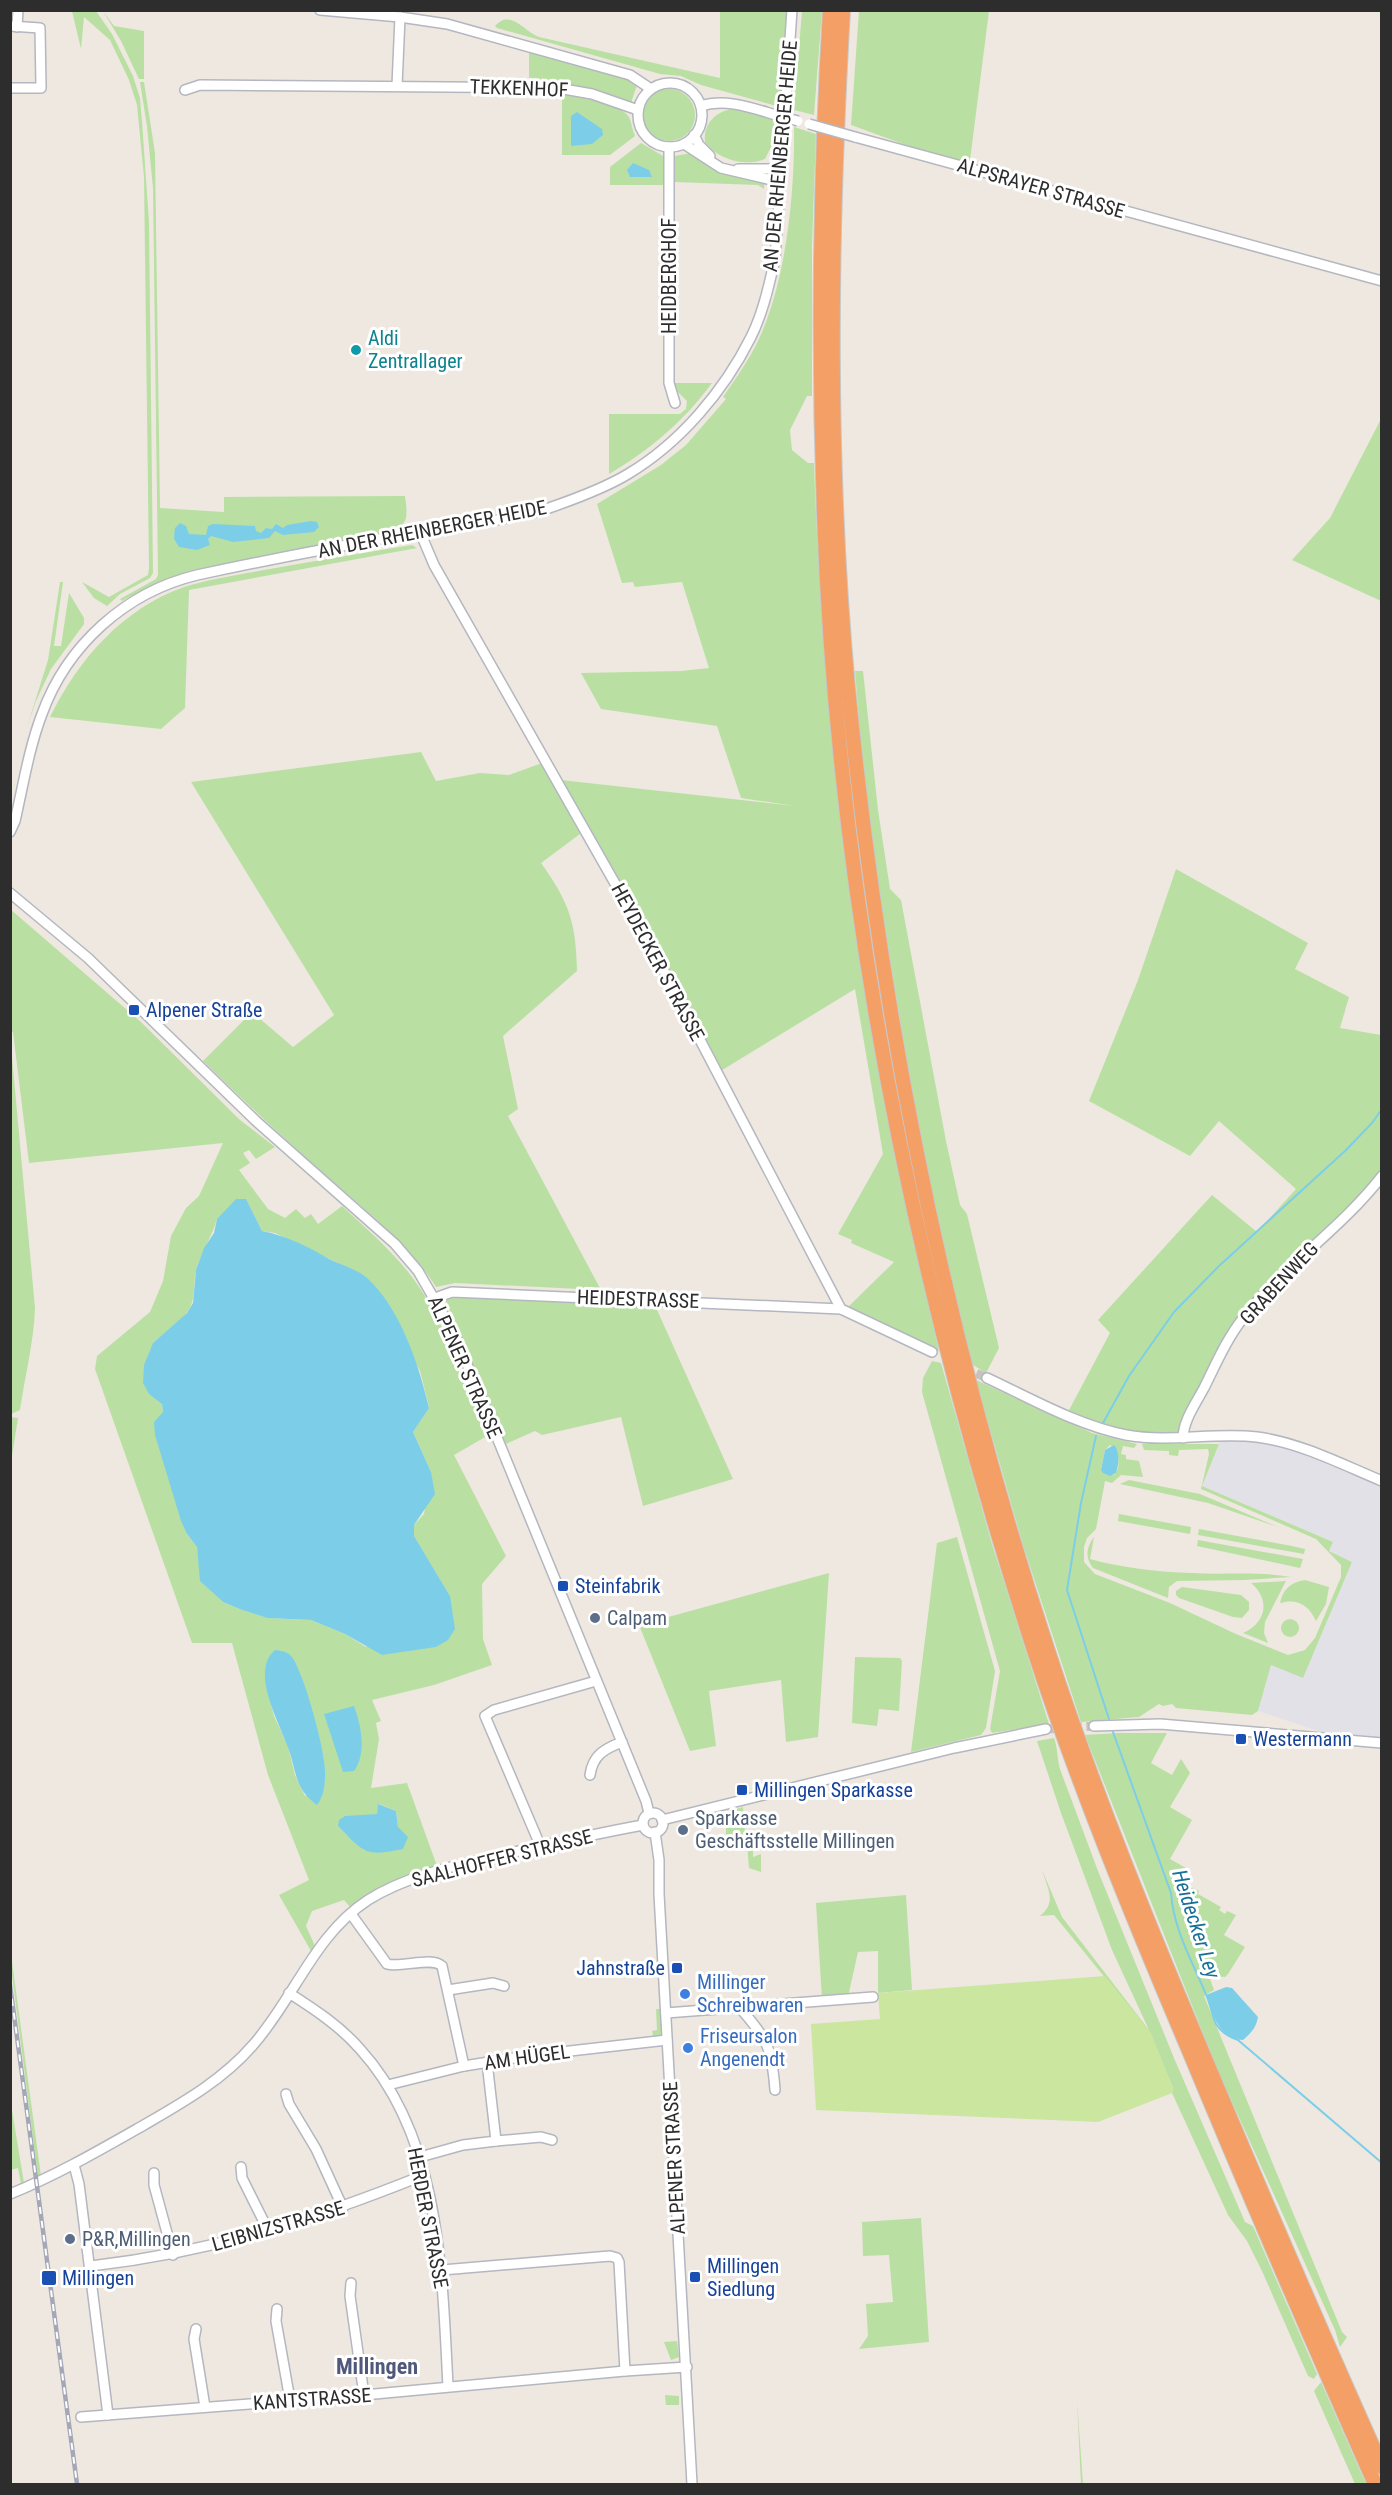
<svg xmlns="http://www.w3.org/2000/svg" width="1392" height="2495" viewBox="0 0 1392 2495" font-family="'Roboto Condensed',sans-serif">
<rect width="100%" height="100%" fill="#eee8e1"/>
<polygon fill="#e2e1e7" points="1218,1432 1255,1432 1296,1441 1381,1476 1381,1743 1352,1742 1258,1711 1271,1665 1303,1677 1352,1562 1329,1551 1333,1542 1202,1486 1219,1444"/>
<g fill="#b9e0a2" fill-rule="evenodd">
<polygon points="72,11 96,11 112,34 133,76 140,98 142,122 149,222 153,573 150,578 120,594 107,606 94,598 82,582 109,597 148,575 149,568 144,177 137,105 129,80 110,40 84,17 81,49"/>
<polygon points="103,11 114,26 144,31 144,79 139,79 121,41"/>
<path d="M720 11H787L780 107 701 85 681 76 660 74 497 28 495 26C510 8 525 32 539 37L720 78Z"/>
<polygon points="802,11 822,11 814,115 794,110"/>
<polygon points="859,11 989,11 969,168 851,125"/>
<polygon points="529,52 629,79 637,85 631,103 573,85 529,83"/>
<path d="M140 82H144L155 153 160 508 224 512V497L405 496C408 519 409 526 385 533L189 571 150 586 122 601 120 599 156 579 158 575 153 188 147 126Z"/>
<circle cx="669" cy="115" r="26"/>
<path d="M562 94C577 94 621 104 629 117 632 123 632 130 635 136L610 155H562Z"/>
<path d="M735 109 778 119 775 146 771 147 765 159C745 167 718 160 705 142 703 123 717 110 735 109Z"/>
<path d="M794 127 816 134 812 246V396H807L790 430 792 450 808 463H814C824 766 869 1056 939 1351L847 1308 894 1262 851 1243 852 1240 838 1234 883 1154 855 989 719 1072 561 780 795 806 741 798 717 726 601 709 581 673 681 671 709 668 682 582 635 587 633 582 622 583 597 504 661 465 686 445 726 399 723 397C734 381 746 364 755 347 786 287 795 193 794 127Z"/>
<polygon points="641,143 663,156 663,185 610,185 610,167"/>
<polygon points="692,153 725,173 764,183 764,189 758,185 674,182 674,156"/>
<path d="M673 383H712C684 421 650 450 609 474V414H680L686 409 687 401 676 390Z"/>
<polygon points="1381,419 1381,601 1292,560 1330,518"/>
<path d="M412 545 417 548 189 590 185 708 161 729 50 717C78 660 122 609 184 587 209 579 238 575 264 570 313 561 363 553 412 545Z"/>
<polygon points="60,582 63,582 54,646 61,646 69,593 84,618 84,624 51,669 36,701 27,727 48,660"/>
<path d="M855 671H863L878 810 890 889 901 900 946 1141 960 1205 967 1214 999 1348 986 1373 973 1365C945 1269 927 1170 909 1072 886 939 865 806 855 671Z"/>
<path d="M421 752 436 781 480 773 509 775 542 763 580 834 541 863C569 902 576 922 577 971L503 1036 518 1109 508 1116 601 1290 455 1283 436 1287C411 1246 356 1202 320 1170 279 1134 241 1098 203 1061L252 1012 293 1047 334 1015 191 782Z"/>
<polygon points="1176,869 1308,943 1295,969 1349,997 1340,1028 1381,1035 1381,1176 1244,1317 1184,1433 1139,1434 1112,1429 1068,1412 1110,1333 1098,1320 1212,1195 1257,1232 1296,1189 1219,1121 1190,1156 1089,1101 1138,980"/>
<path d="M10 909 141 1022 240 1120 275 1147 256 1159 249 1150 243 1153 250 1163 239 1170 268 1209 285 1218 296 1209 305 1218 311 1214 318 1224 342 1206C371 1233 402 1259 423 1293 451 1337 467 1389 487 1436L454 1455 506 1556 482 1584 483 1639 492 1665 434 1685 372 1700 381 1721 376 1723 379 1739 371 1788 407 1783 437 1866 390 1883 350 1907 344 1900 312 1911 306 1926 315 1946 311 1951 279 1895 309 1880 268 1775 232 1643H192L95 1369 97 1356 150 1312 163 1281 171 1236 186 1208 199 1196 223 1143 29 1163 13 1032 11 1031ZM246 1200 262 1231 275 1233 365 1276 420 1371 429 1407 413 1432 431 1472 424 1514 414 1525V1537L450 1596 366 1647 345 1634 311 1620 267 1618 242 1610 223 1602 201 1581 197 1547 187 1534 163 1412 153 1343C164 1333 179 1323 188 1311 196 1300 193 1284 196 1271 201 1252 212 1237 217 1219ZM265 1667 314 1721 324 1759 325 1782 305 1796 295 1775 288 1746 274 1716 268 1693ZM379 1804 396 1811 398 1827 364 1850 338 1826 377 1814Z"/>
<path d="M10 1035 35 1308C34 1341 25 1376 20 1410L11 1414Z"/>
<polygon points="468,1294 654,1303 733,1479 643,1506 621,1417 542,1435 535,1431 506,1444 444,1297"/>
<polygon points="932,1361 941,1363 992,1544 1049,1724 992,1733 990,1729 1000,1671 922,1392 923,1378"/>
<path d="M976 1380 1092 1433 1137 1444 1134 1448 1123 1446 1121 1454 1126 1455V1459L1139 1461 1143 1477 1121 1475 1112 1483 1105 1481 1096 1529 1087 1538 1084 1547V1562L1095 1574 1170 1603 1236 1634 1288 1655 1305 1650 1315 1638 1341 1577V1565L1316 1539 1201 1489 1209 1454 1208 1449 1179 1450 1178 1456 1169 1455V1451L1144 1450 1142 1444H1219L1202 1486 1333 1542 1329 1551 1352 1562 1303 1678 1271 1665 1258 1711 1252 1715 1176 1708 1172 1704 1163 1706 1159 1704 1139 1717 1081 1722 1023 1545ZM1110 1445 1117 1450C1118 1459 1121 1468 1114 1475L1101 1470 1105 1450Z"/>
<polygon points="11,1417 18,1418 11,1462 10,1417"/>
<polygon points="1129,1480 1200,1494 1278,1527 1208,1503 1120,1484"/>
<polygon points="1119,1514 1191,1527 1190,1534 1118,1521"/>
<polygon points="1199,1529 1292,1546 1305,1549 1304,1554 1198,1535"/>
<polygon points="957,1537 995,1671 986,1728 981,1735 911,1752 937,1543"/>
<path d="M1094 1537 1090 1559C1122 1568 1159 1572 1192 1573 1226 1575 1257 1571 1291 1577L1245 1580 1177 1581 1169 1587 1168 1598 1093 1568C1085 1558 1086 1547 1094 1537Z"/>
<polygon points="1198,1540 1303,1559 1300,1568 1197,1546"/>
<polygon points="829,1573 818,1737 786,1742 781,1680 709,1691 716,1746 690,1751 639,1625"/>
<path d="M1305 1580 1329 1587 1326 1604 1316 1621C1309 1605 1297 1598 1280 1603 1283 1589 1291 1582 1305 1580Z"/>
<path d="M1286 1581 1265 1622 1264 1633 1268 1643 1243 1633C1266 1623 1271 1600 1251 1583Z"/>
<polygon points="1182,1587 1241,1595 1249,1602 1249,1610 1242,1618 1233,1617 1179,1598 1176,1595 1176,1591"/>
<circle cx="1290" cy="1628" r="9"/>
<polygon points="855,1657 900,1658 902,1661 899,1711 879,1709 877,1726 852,1723"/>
<polygon points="1118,1733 1167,1733 1151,1763 1172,1775 1181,1759 1190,1773 1170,1807 1192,1820 1170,1859 1186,1868 1181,1876 1191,1882 1189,1886 1199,1891 1198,1894 1221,1907 1219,1910 1225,1914 1227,1911 1236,1915 1224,1935 1245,1947 1228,1974 1225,1977 1209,1976 1214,1990 1204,1996 1342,2332 1347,2337 1340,2347 1335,2330 1218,2071 1085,1735"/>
<path d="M1054 1738C1058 1749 1057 1758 1060 1769L1098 1871 1174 2058 1245 2222 1253 2226 1314 2367 1317 2374 1314 2379 1308 2376 1262 2271 1247 2241 1228 2215 1172 2093 1173 2088 1150 2033 1054 1915 1040 1916C1057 1902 1048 1890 1042 1870L1062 1917 1149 2030 1112 1950 1061 1813 1037 1741Z"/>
<polygon points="743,1807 746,1846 726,1847 726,1828 736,1825 733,1810"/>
<polygon points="747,1843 753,1843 753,1857 761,1854 761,1872 749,1868"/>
<polygon points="906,1895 912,1990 878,1993 878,1951 858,1952 848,1997 822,1999 816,1903"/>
<polygon points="10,1947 41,2176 38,2177 11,1967"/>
<polygon points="656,2009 660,2009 662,2037 654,2039 652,2031 657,2030"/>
<polygon points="11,2104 24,2183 21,2184 18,2168 11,2170"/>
<polygon points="921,2218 929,2342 859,2349 868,2336 866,2304 893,2302 889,2255 863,2256 862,2222"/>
<polygon points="677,2341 679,2357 671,2360 664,2342"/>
<polygon points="1321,2382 1366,2484 1355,2484 1314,2391"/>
<polygon points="665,2395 679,2396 679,2405 666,2405"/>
<polygon points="1077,2401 1083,2484 1081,2484"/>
</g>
<polygon fill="#cae69f" points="1105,1976 1151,2033 1173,2088 1172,2093 1098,2122 816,2110 811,2024 880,2019 878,1993"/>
<g fill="#7ccee8">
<polygon points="577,112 602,129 603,135 592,144 571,146 571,116"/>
<polygon points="633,163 649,170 652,177 630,177 627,170"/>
<polygon points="311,521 317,522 319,527 314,532 283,535 275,531 269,538 233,542 211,536 208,539 210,545 197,550 179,547 174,539 175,528 180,523 186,526 189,534 206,535 208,526 213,524 255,526 256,531 261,533 266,528 272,529 276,524 283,528 287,525"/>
<path d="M236 1199H246L262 1231C287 1236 307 1246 329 1259 341 1265 356 1269 366 1277 400 1307 419 1365 429 1408L413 1432 431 1472 435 1494 414 1525V1536L450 1596 455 1629 448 1640 436 1647 382 1655 345 1634 311 1620 267 1618 242 1610 223 1602 200 1581 197 1547 187 1534 181 1521 155 1435 154 1422 163 1412 162 1404 149 1394 143 1383 144 1365 153 1343 187 1313 193 1303 196 1270 204 1248 214 1233 217 1219Z"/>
<path d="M1114 1445C1120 1451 1119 1465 1116 1473L1110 1476 1103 1473 1101 1470 1105 1450Z"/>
<path d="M275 1650C282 1651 287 1651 292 1657 304 1674 321 1738 324 1760 326 1775 326 1794 317 1805 293 1788 297 1769 287 1745 278 1720 250 1671 275 1650Z"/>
<path d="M354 1706C361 1725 367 1753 354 1771L343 1772 324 1714Z"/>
<path d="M378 1804 396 1811 398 1827 408 1837 403 1849C364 1857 365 1853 338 1826L339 1820 345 1816 377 1814Z"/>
<path d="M1226 1987 1232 1988 1258 2017C1256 2028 1251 2033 1243 2040 1218 2039 1213 2014 1206 1995Z"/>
</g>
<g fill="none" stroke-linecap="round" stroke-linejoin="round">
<g stroke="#7ccee8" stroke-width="2">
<polyline points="1103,1423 1129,1376 1174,1312 1219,1266 1345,1151 1372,1123 1382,1109"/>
<polyline points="1096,1436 1081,1503 1067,1590 1109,1719"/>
<path d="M1113 1732 1171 1893C1174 1932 1193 1962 1207 1997 1211 2006 1212 2016 1216 2024 1221 2032 1229 2037 1238 2040L1382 2163"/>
</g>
<g stroke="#c7c3bd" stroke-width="9" stroke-dasharray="9 4.5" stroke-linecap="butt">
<polyline points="964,1368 987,1378"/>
<polyline points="1046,1729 1094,1726"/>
</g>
<defs>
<g id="minor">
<polyline points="320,10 400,17 447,24 630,75 651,89"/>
<polyline points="10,26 40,28 41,88 10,88"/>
<polyline points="17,27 18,10"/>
<circle cx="670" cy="115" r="32"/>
<polyline points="397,86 400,17"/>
<polyline points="185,90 200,85 558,88 592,94 638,110"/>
<path d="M701 106C725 98 752 108 776 115"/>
<polyline points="694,135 699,145 710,156"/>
<polyline points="855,137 1382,281"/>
<polyline points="684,144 721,168 780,182"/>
<polyline points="669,147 669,383 675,403"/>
<polyline points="738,169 781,169"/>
<polyline points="420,532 434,565 654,952 841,1309 932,1352"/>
<path d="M10 832 15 821C23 786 29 748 42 714 67 645 126 592 197 575 271 559 345 545 420 532 463 524 508 521 549 508 575 499 605 488 628 474 680 443 724 391 751 337 763 313 769 285 775 259L792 10"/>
<polyline points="10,893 88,958 256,1121 395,1244 418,1271 455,1335 646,1801 649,1813"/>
<polyline points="435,1298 452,1292 841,1309"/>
<path d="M987 1378C1032 1399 1077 1425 1126 1435 1170 1443 1213 1432 1257 1437 1301 1443 1341 1464 1382 1481"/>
<path d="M1183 1438C1183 1421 1196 1403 1204 1388 1216 1364 1227 1338 1244 1317 1285 1265 1342 1228 1382 1176"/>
<polyline points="1094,1726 1160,1724 1382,1743"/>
<path d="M590 1775C593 1755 604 1749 622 1742"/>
<circle cx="653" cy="1823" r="10"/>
<polyline points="662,1820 954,1748 1046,1729"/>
<polyline points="655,1832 659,1860 659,1894 692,2484"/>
<polyline points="540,1845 485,1716 494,1710 596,1681"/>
<path d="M351 1914 387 1964C402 1968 432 1956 442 1966L464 2066"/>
<polyline points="448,1990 493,1983 504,1986"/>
<path d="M289 1993C314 2009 340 2026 360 2049 441 2138 442 2273 448 2386"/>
<path d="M739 2007C767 2038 772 2048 775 2090"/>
<polyline points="666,2013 873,1997"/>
<polyline points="388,2085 464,2066 526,2056 667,2040"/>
<polyline points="286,2094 289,2104 316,2149 343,2208"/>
<polyline points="496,2141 541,2137 552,2140"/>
<polyline points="420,2157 463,2145 496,2141 487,2062"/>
<polyline points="74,2165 79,2184 108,2415"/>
<polyline points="241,2167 242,2178 269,2232"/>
<polyline points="154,2173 154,2185 173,2255"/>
<path d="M10 2194C57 2175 100 2150 144 2125 182 2103 223 2080 253 2045 294 1999 314 1935 368 1900 406 1876 454 1866 497 1856 545 1845 594 1834 643 1825"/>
<path d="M91 2266C212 2252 312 2220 424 2175"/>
<polyline points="442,2270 610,2256 617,2258 619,2262 625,2371"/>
<polyline points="351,2283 350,2296 364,2395"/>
<polyline points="277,2309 276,2321 290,2400"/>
<polyline points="196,2329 194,2339 205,2407"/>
<polyline points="81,2417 364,2395 625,2371 687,2367"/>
</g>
<g id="highway">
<path d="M830 10C820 178 818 345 824 513 837 899 915 1283 1034 1650 1078 1785 1132 1916 1187 2046 1248 2193 1311 2339 1375 2484"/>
<path d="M843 10C830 236 827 463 848 688 880 1016 945 1338 1048 1651 1093 1789 1148 1923 1204 2056 1262 2194 1321 2331 1382 2467"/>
</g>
</defs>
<use href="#minor" stroke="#b4b7bf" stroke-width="12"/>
<use href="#highway" stroke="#c8c8c8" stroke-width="16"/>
<use href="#minor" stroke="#fff" stroke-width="9"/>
<use href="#highway" stroke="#f49f66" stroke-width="14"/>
<defs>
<polyline id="rail" points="10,1985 77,2484"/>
</defs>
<use href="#rail" stroke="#a4a7b6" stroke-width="4.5"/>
<use href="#rail" stroke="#fff" stroke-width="2" stroke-dasharray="7" stroke-linecap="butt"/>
<defs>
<g id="minor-bridge">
<polyline points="776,115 798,121"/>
<polyline points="809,124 855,137"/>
</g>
</defs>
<use href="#minor-bridge" stroke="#b4b7bf" stroke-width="12" stroke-linecap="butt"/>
<use href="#minor-bridge" stroke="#fff" stroke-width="9"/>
</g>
<circle fill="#0f9aa8" stroke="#fff" stroke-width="2" cx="356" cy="350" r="6"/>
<g fill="#1a4fb4" stroke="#fff" stroke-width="2">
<rect x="128" y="1004" width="12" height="12" rx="3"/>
<rect x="557" y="1580" width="12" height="12" rx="3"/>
<rect x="1235" y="1733" width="12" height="12" rx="3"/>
<rect x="736" y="1784" width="12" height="12" rx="3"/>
<rect x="671" y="1962" width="12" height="12" rx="3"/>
<rect x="689" y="2271" width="12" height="12" rx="3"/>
<rect x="41" y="2270" width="16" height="16" rx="3"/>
</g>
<g fill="#5c6f8a" stroke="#fff" stroke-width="2">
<circle cx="595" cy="1618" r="6"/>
<circle cx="683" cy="1830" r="6"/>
<circle cx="70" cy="2239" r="6"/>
</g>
<g fill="#3f7fe0" stroke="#fff" stroke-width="2">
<circle cx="685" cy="1994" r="6"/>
<circle cx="688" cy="2048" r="6"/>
</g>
<g text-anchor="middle" stroke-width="6" stroke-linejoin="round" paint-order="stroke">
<g font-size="20" fill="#2d2d2d" stroke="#fff">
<text transform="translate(519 88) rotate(2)" y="7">TEKKENHOF</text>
<text transform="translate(780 156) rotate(-85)" y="7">AN DER RHEINBERGER HEIDE</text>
<text transform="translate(1041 188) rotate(16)" y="7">ALPSRAYER STRASSE</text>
<text transform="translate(669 276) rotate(-90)" y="7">HEIDBERGHOF</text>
<text transform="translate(432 529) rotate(-11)" y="7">AN DER RHEINBERGER HEIDE</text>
<text transform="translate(658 962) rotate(62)" y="7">HEYDECKER STRASSE</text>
<text transform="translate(1279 1283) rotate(-47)" y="7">GRABENWEG</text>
<text transform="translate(638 1299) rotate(2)" y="7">HEIDESTRASSE</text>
<text transform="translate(465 1367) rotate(66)" y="7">ALPENER STRASSE</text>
<text transform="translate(502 1858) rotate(-14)" y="7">SAALHOFFER STRASSE</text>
<text transform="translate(527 2057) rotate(-8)" y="7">AM HÜGEL</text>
<text transform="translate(674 2158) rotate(-93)" y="7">ALPENER STRASSE</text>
<text transform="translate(428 2218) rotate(79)" y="7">HERDER STRASSE</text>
<text transform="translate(278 2226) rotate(-16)" y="7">LEIBNIZSTRASSE</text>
<text transform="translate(312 2399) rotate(-4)" y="7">KANTSTRASSE</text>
</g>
<g font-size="20" fill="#0d838f" stroke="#fff" text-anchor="start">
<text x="368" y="345">Aldi<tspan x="368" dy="23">Zentrallager</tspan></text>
</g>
<g font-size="20" fill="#164399" stroke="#fff" text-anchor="start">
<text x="146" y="1017">Alpener Straße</text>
<text x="575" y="1593">Steinfabrik</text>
<text x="1253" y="1746">Westermann</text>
<text x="754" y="1797">Millingen Sparkasse</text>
<text x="665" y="1975" text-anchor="end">Jahnstraße</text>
<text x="707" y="2273">Millingen<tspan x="707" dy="23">Siedlung</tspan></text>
<text x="62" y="2285">Millingen</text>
</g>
<g font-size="20" fill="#4e5e75" stroke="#fff" text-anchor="start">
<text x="607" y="1625">Calpam</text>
<text x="695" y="1825">Sparkasse<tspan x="695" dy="23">Geschäftsstelle Millingen</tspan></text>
<text x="82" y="2246">P&amp;R,Millingen</text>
</g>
<g font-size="20" fill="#366cbe" stroke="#fff" text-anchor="start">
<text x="697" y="1989">Millinger<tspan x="697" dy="23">Schreibwaren</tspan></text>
<text x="700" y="2043">Friseursalon<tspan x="700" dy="23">Angenendt</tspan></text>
</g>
<g font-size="21" font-style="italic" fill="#177098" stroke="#fff">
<text transform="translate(1196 1924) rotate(72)" y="7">Heidecker Ley</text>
</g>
<g font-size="22" font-weight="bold" fill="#50597c" stroke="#fff">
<text x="377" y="2374">Millingen</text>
</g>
</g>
<rect width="1392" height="2495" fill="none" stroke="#2d2d2d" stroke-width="24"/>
</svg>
